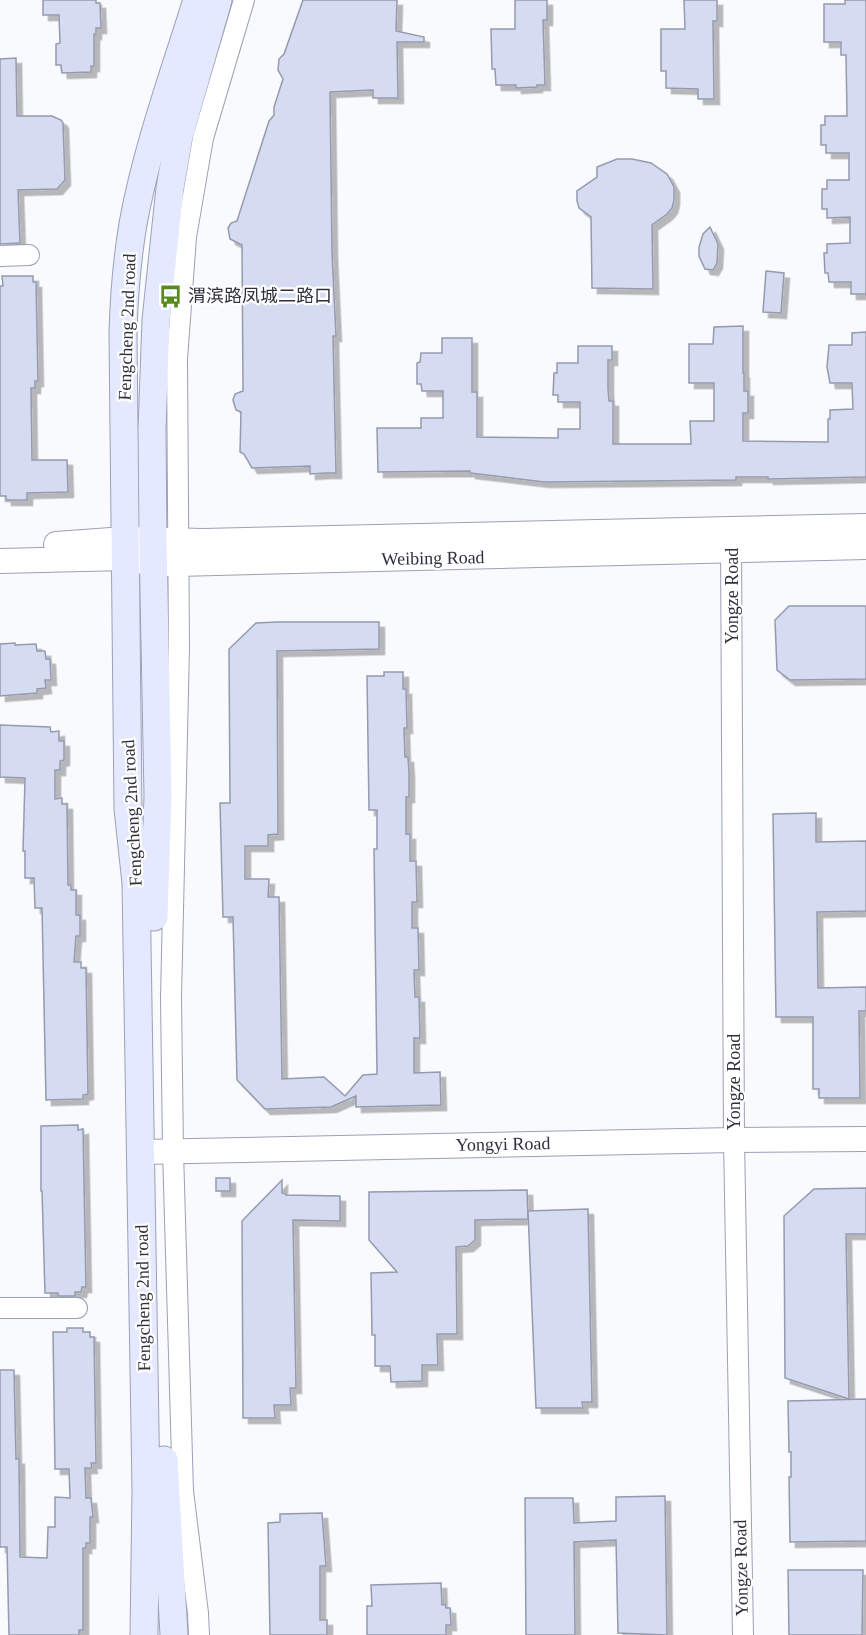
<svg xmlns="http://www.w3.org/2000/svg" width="866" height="1635" viewBox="0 0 866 1635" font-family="'Times New Roman','Noto Sans SC',serif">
<defs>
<filter id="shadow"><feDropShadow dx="5.5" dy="5.5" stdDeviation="0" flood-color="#0004"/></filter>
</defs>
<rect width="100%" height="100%" fill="#f9fafe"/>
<g fill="#d5dbf1" stroke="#959aaf" stroke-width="1.5" filter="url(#shadow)">
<polygon points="43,0 96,0 96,3 100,3 101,28 96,28 96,34 94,34 94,66 91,66 91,72 62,73 61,65 56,65 56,44 60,43 59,15 43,15"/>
<polygon points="303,0 397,0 396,31 424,37 424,42 397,42 398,98 373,98 373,90 330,92 332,252 336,336 333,336 336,473 326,473 310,474 310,466 252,468 244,454 240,452 241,412 236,410 233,400 235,394 243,391 242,245 230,239 228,228 231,223 237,221 269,121 274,115 274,107 283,79 278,70 279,59 284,54"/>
<polygon points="515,0 547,0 547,20 543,20 545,85 537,85 537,87 516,88 516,85 496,85 495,69 492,69 491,29 515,29"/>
<polygon points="684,0 717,0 717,21 713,21 714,99 698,99 698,89 666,88 666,71 661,71 661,29 685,29"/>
<polygon points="845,0 866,0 866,294 851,294 851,282 829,282 828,273 825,273 824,253 827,253 827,244 850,243 850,217 827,218 827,209 822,209 822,189 827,189 827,180 849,180 849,153 826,153 826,145 821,145 821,125 825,125 825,116 847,116 846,55 841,55 841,42 824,42 824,4 845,4"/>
<polygon points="16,58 17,116 52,116 61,120 63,123 65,180 57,189 18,190 20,243 0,244 0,59"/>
<polygon points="617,159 632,159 651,163 667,174 674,187 674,200 672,208 667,214 652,225 653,289 592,288 591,217 579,208 577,201 577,191 597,177 597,167"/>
<polygon points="710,227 718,244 717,263 713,270 705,269 699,256 699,247 703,234"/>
<polygon points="766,271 784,273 781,313 763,312"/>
<polygon points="2,276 33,276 33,282 36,282 38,381 35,381 35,388 31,388 32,460 67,460 68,492 27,493 27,500 6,500 6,496 0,496 0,286 3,286"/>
<polygon points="743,326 743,373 744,373 744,391 748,391 748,413 743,413 743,441 828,442 828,419 830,419 830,410 853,409 852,383 830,383 827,367 829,345 852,345 852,333 866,332 866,477 768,479 768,477 736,477 736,480 544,482 470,473 470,471 378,472 377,428 421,428 421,418 443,418 443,391 422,391 421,384 417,384 417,363 420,362 421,353 442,353 442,338 472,338 472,392 477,392 477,437 558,438 558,429 580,429 580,402 558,402 558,395 553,395 554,373 557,373 557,363 578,363 578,346 612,346 612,360 608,360 608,389 609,401 613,401 613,444 691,444 690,421 714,421 714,383 689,383 689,344 713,344 714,327"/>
<polygon points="789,606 866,606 866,679 790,680 777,670 775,620"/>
<polygon points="277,622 379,622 379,649 277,651 278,834 268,835 268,846 245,846 245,879 269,879 268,897 279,897 282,1079 324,1077 345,1096 363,1075 377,1074 374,849 377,849 377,810 369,810 367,676 384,676 384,672 403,672 403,689 406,689 407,728 404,728 405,757 408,757 409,773 409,797 406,797 406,834 410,834 410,861 416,861 417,902 412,902 412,928 418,928 419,970 414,970 415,997 419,997 420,1038 414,1038 414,1073 440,1072 441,1105 356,1107 356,1096 331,1107 265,1109 237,1080 233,917 223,917 220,803 230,803 229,649 256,623"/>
<polygon points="15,643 15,645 36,644 37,651 45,651 46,659 50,659 51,680 45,680 46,688 37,689 37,693 0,696 0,644"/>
<polygon points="0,725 50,727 51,732 59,731 59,741 64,741 64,760 60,761 60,770 55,770 55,799 62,798 62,804 67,804 68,885 71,885 71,890 76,890 76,915 80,915 80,936 76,936 74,962 81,962 81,968 86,968 88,1094 83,1095 83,1099 46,1100 42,908 35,908 34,878 25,878 25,851 23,851 25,778 0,777"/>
<polygon points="816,813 816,842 866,841 866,911 817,912 818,988 866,987 866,1011 859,1011 860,1098 819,1098 819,1089 813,1089 813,1017 776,1017 773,814"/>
<polygon points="78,1125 78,1130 83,1129 86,1287 82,1287 81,1292 75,1292 75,1296 58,1296 58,1293 45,1293 42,1191 41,1191 41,1126"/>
<rect x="216" y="1178" width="14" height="13"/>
<polygon points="282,1180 282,1193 286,1194 286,1195 340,1196 340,1221 293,1220 296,1388 290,1388 291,1405 274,1405 275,1418 243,1418 242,1221"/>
<polygon points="866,1188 866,1234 846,1234 849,1399 785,1378 784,1216 814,1189"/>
<polygon points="527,1190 528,1219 475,1220 475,1240 468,1246 456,1247 457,1334 437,1334 438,1365 422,1365 422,1381 391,1382 390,1366 375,1366 375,1335 372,1335 371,1273 397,1272 369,1240 369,1192"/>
<polygon points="588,1209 592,1402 582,1402 583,1408 536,1408 528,1211"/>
<polygon points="67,1328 83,1328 83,1332 90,1332 90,1337 94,1337 96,1463 91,1463 92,1468 85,1468 86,1498 91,1498 93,1517 90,1517 90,1543 86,1543 86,1548 83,1548 83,1630 79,1630 79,1635 9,1635 7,1547 0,1547 0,1370 14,1370 16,1459 19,1459 20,1557 47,1558 48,1527 55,1527 55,1497 70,1498 69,1469 55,1469 53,1332 67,1332"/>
<polygon points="866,1399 866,1541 790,1542 789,1477 791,1477 791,1452 789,1452 788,1401"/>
<polygon points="665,1496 667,1635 618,1633 616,1540 574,1542 575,1635 526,1635 525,1498 573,1498 574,1523 616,1521 616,1497"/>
<polygon points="322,1513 326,1566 320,1566 320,1620 327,1620 327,1635 270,1635 268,1523 280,1522 280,1514"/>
<polygon points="788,1570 863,1570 862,1635 789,1635"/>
<polygon points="441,1583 442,1605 445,1604 446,1608 450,1608 451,1625 446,1625 446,1635 367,1635 367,1606 372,1606 371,1585"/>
</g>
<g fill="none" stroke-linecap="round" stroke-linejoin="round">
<defs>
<g id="minor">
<polyline points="0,256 29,255"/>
<polyline points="731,537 734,1140 743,1635"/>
<polyline points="0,1308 77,1308"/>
<polyline points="199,1635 198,1613 183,1491 173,1151 171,998 179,647 177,359 186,237 203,138 244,0"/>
</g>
<g id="tertiary">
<polyline points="56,544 125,539 203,541 866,526"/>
<polyline points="0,561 125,558 154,564 177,564 866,547"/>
<polyline points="140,1152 734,1140 866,1139"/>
</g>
<g id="secondary">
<polyline points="154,917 158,796 153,541 152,429 156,320 170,188 179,136 218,0"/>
<polyline points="164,1460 174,1635"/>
<path d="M144 1635 146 1490 136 883 128 809 123 333C124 296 127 260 133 224 147 147 174 74 197 0"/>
</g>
</defs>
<use href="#minor" stroke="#9ba0b4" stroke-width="22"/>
<use href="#tertiary" stroke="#9ba0b4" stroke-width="26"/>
<use href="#secondary" stroke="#9ba0b4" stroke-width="29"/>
<use href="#minor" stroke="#fff" stroke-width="20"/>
<use href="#tertiary" stroke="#fff" stroke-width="24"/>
<use href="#secondary" stroke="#e4e9ff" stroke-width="27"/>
</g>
<defs>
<symbol id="bus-bare" viewBox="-9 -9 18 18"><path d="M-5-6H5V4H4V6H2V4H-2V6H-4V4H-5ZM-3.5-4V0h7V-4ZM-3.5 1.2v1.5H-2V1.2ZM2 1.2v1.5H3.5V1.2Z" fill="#598a1f" stroke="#fff" stroke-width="2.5" paint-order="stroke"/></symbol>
</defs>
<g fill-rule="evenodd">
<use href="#bus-bare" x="154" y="280" width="33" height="33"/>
</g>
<g text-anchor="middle" stroke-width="4.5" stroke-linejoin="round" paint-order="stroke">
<g font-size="18" fill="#2f313a" stroke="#fff" text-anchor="start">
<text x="188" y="302">渭滨路凤城二路口</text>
</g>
<g font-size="18" fill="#2f313a" stroke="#fff">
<text transform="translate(127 327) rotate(-88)" y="6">Fengcheng 2nd road</text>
<text transform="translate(433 558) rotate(-1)" y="6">Weibing Road</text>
<text transform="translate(732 596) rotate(-90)" y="6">Yongze Road</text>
<text transform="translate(132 813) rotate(-93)" y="6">Fengcheng 2nd road</text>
<text transform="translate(734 1082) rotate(-90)" y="6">Yongze Road</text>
<text transform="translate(503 1144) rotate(-1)" y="6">Yongyi Road</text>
<text transform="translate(143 1298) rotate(-91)" y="6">Fengcheng 2nd road</text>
<text transform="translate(741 1568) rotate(-91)" y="6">Yongze Road</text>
</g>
</g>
</svg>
